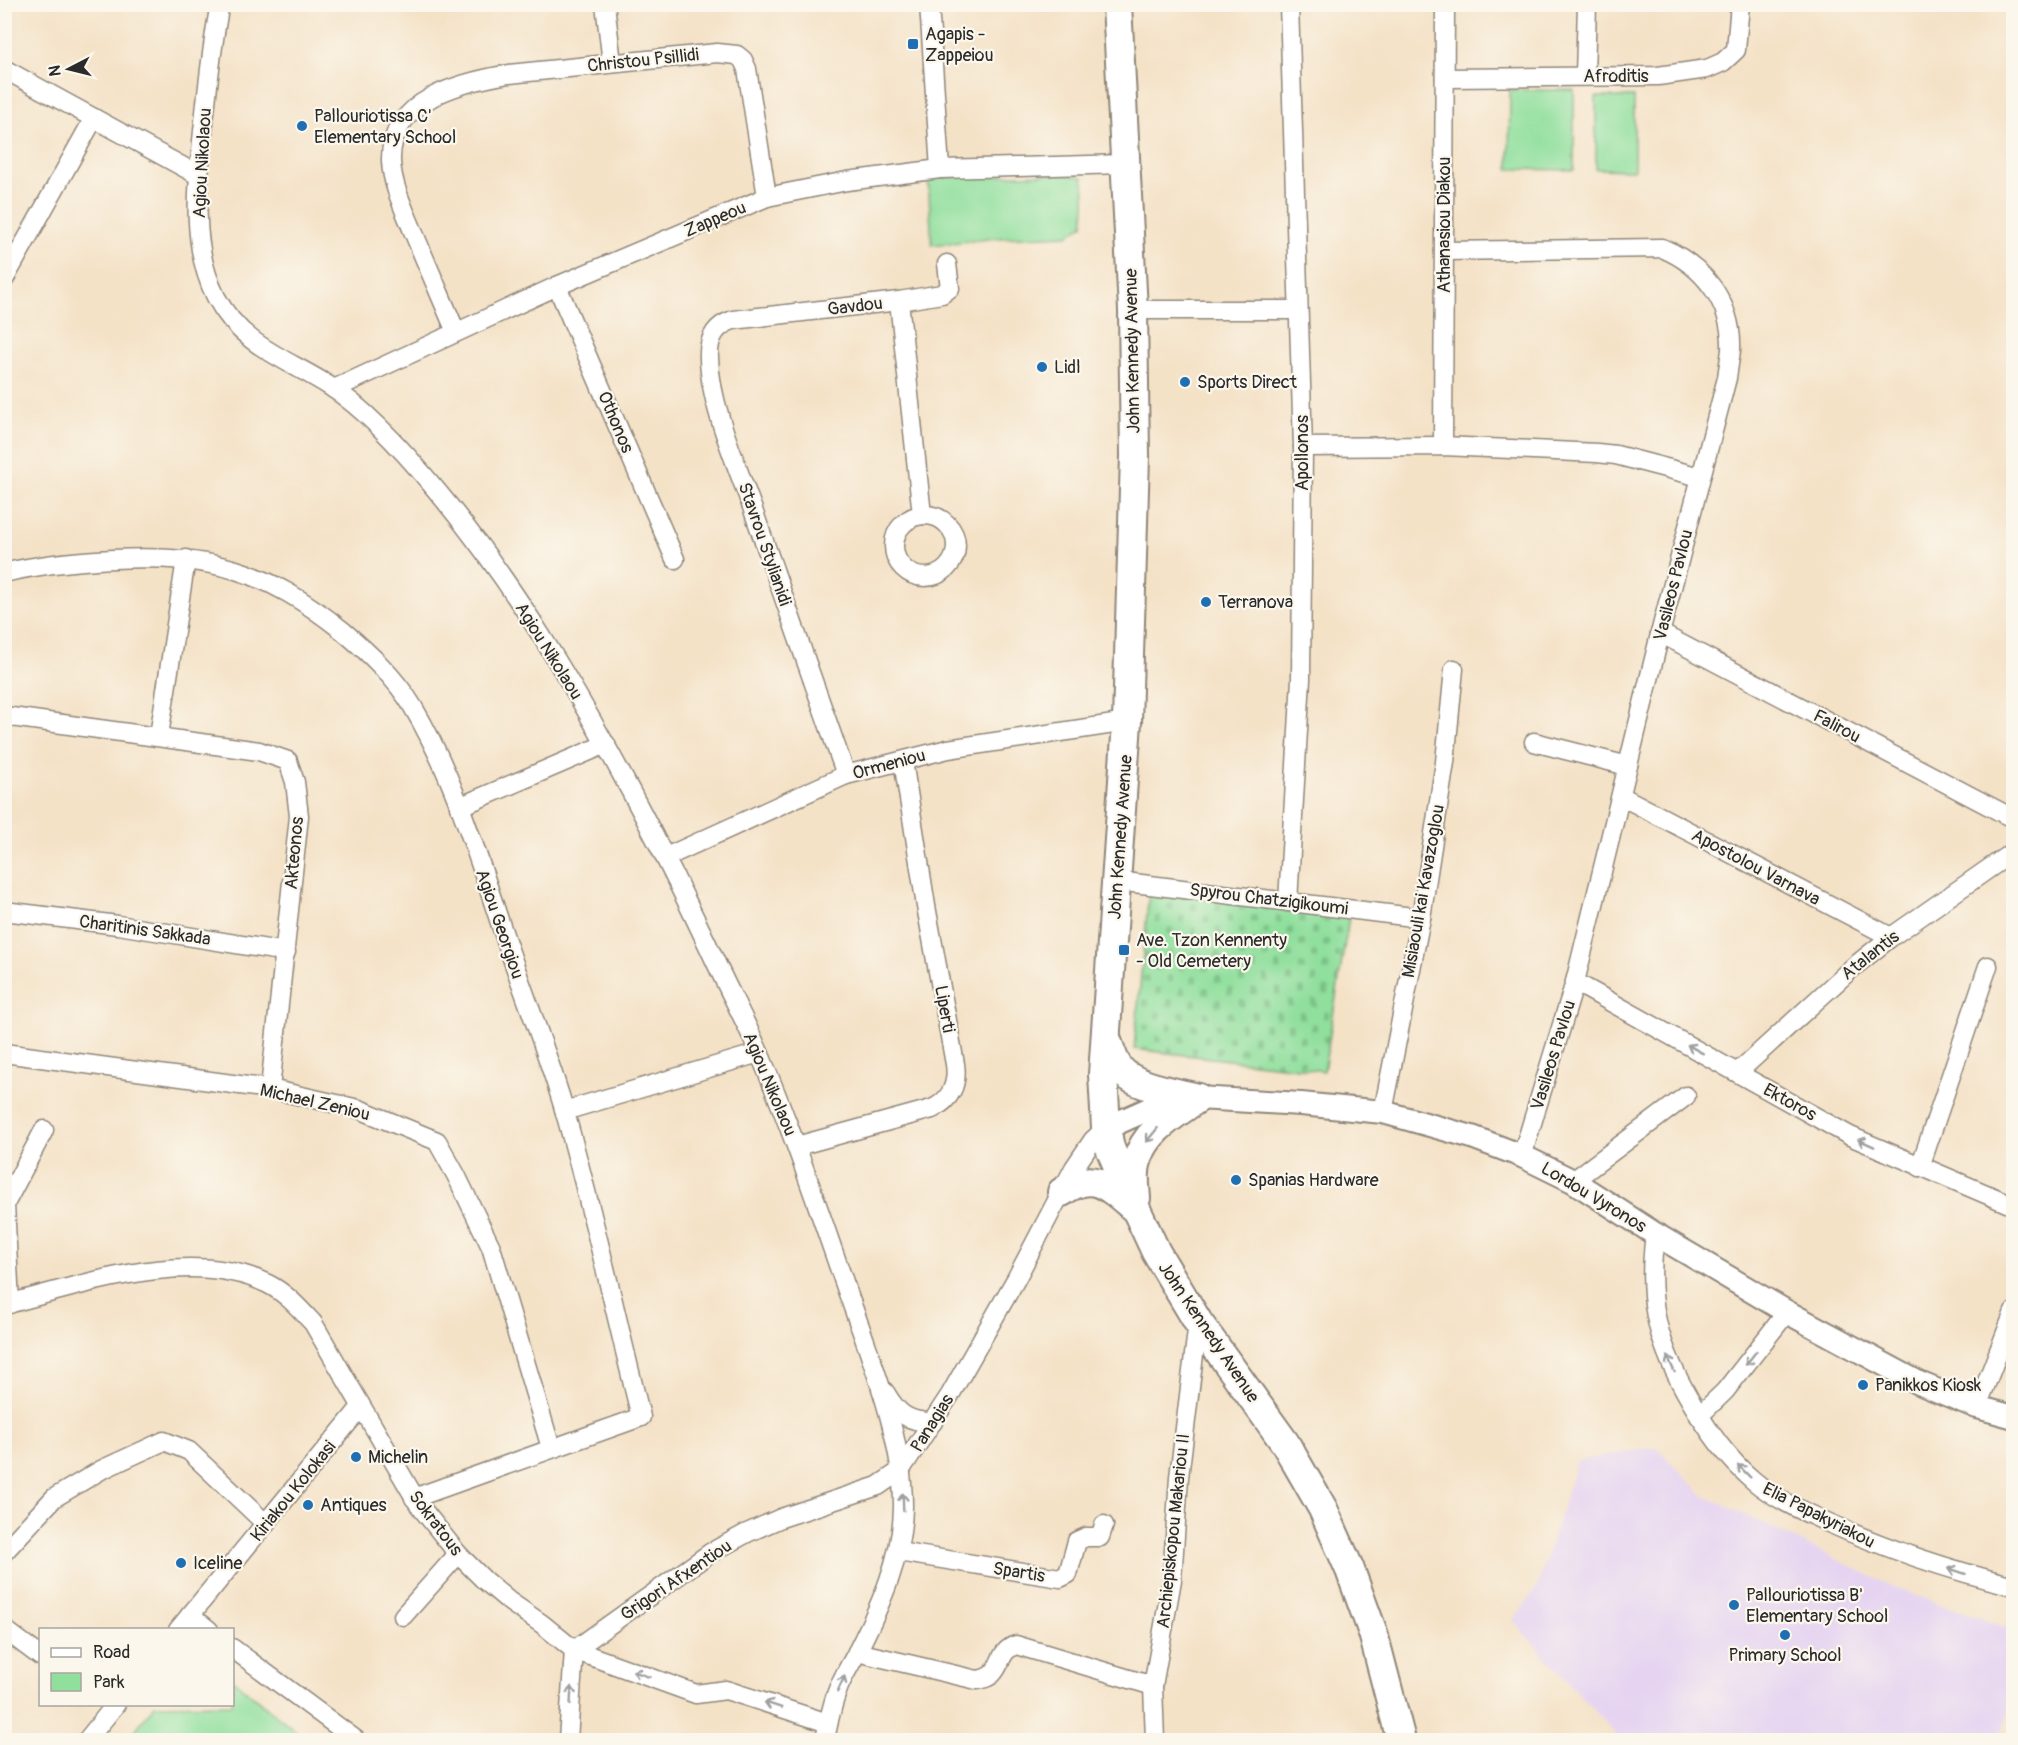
<svg xmlns="http://www.w3.org/2000/svg" width="2018" height="1745" viewBox="0 0 2018 1745" font-family="Pangolin,sans-serif">
<defs>
<pattern id="cemetery-stones" width="16" height="16" patternUnits="userSpaceOnUse" patternTransform="scale(1.5)"><rect width="16" height="16" fill="#90df9d"/><path d="M2 7V4a2 2 0 0 1 4 0v3zM10 15v-3a2 2 0 0 1 4 0v3z" fill="#7cc087"/></pattern>
</defs>
<rect width="100%" height="100%" fill="#fbf7ec"/>
<filter id="ink" filterUnits="userSpaceOnUse"><feTurbulence type="fractalNoise" baseFrequency=".0167" numOctaves="2"/><feDisplacementMap in="SourceGraphic" scale="12" xChannelSelector="R" yChannelSelector="G"/><feConvolveMatrix kernelMatrix="1 2 1 2 8 2 1 2 1" color-interpolation-filters="sRGB"/></filter>
<filter id="wash" filterUnits="userSpaceOnUse"><feTurbulence type="fractalNoise" baseFrequency=".008" numOctaves="4" result="noise"/><feDisplacementMap in="SourceGraphic" scale="24" xChannelSelector="R" yChannelSelector="G"/><feGaussianBlur stdDeviation="1.35" result="paint"/><feColorMatrix in="noise" values="0 0 0 0 0 0 0 0 0 0 0 0 0 0 0 0 0 1.4 0 .05"/><feComposite in="paint" operator="in"/></filter>
<g filter="url(#wash)">
<rect width="100%" height="100%" fill="#f4e2c7"/>
<polygon fill="#e5d3f1" points="1656,1447 1703,1495 1898,1589 2013,1630 2013,1699 1999,1740 1621,1740 1513,1621 1537,1587 1577,1461"/>
<polygon fill="url(#cemetery-stones)" stroke="#5e8564" stroke-width="1.5" points="1149,892 1350,911 1324,1071 1134,1049"/>
<g fill="#90df9d" stroke="#5e8564" stroke-width="1.5">
<polygon points="1510,90 1574,90 1574,170 1509,169"/>
<polygon points="1596,97 1634,97 1634,170 1596,169"/>
<path d="M1059 174 1083 177C1086 194 1086 209 1083 225L1068 235 998 238 932 245 928 177Z"/>
<polygon points="233,1680 307,1740 127,1740 155,1705 232,1704"/>
</g>
</g>
<g filter="url(#ink)">
<g fill="none" stroke-linecap="round" stroke-linejoin="round">
<defs>
<g id="minor">
<path d="M220 4C212 44 208 83 204 122 198 179 189 244 216 297 242 347 288 359 331 387 368 411 409 457 437 491 513 582 574 685 630 790 661 848 690 907 718 967 732 997 748 1026 761 1057 792 1130 817 1205 843 1279 867 1349 904 1435 903 1508 902 1558 881 1604 859 1648 852 1663 842 1677 837 1692 831 1708 828 1724 825 1740"/>
<polyline points="605,4 612,63"/>
<polyline points="929,4 940,169"/>
<polyline points="4,69 198,175"/>
<polyline points="1585,76 1587,4"/>
<polyline points="1445,78 1658,76 1707,69 1723,62 1736,50 1740,4"/>
<path d="M1444 251 1662 248C1703 265 1733 303 1731 350 1730 359 1728 369 1727 378L1663 622 1575 982 1522 1156"/>
<polyline points="4,280 94,118"/>
<polyline points="557,286 675,559"/>
<polyline points="899,301 922,515"/>
<polyline points="1133,310 1298,310"/>
<path d="M456 332C442 299 427 265 413 231 404 209 392 185 391 161 389 99 462 82 509 74L717 53 737 55 743 60 747 69 767 197"/>
<polyline points="334,389 557,286 767,197 847,181 940,169 1125,164"/>
<polyline points="1443,446 1445,4"/>
<polyline points="1303,447 1443,446 1597,453 1616,455 1700,477"/>
<circle cx="925" cy="546" r="31"/>
<path d="M4 573C39 564 77 561 113 559 212 555 264 568 343 631 369 653 395 677 413 707 458 783 482 872 511 955 529 1008 551 1062 566 1116 594 1215 616 1317 641 1417L414 1498"/>
<polyline points="1660,633 2014,819"/>
<polyline points="4,716 259,751 288,761 295,782 299,816 270,1089"/>
<polyline points="159,736 186,559"/>
<polyline points="1534,742 1628,766"/>
<path d="M846 775C815 686 783 597 752 507 736 463 710 405 709 358 708 339 715 326 733 320L899 301 942 294 950 288 947 264"/>
<polyline points="1621,796 1891,937"/>
<polyline points="459,807 606,744"/>
<polyline points="666,857 846,775 948,749 1127,722"/>
<polyline points="1117,881 1421,918"/>
<polyline points="1288,902 1301,679 1303,447 1289,4"/>
<polyline points="4,911 118,925 286,952"/>
<polyline points="1575,982 1850,1136 2014,1206"/>
<polyline points="4,1053 270,1089 359,1109 437,1141 456,1175 491,1247 551,1448"/>
<polyline points="1738,1072 1851,969 1891,937 2014,851"/>
<polyline points="1383,1112 1421,918 1445,762 1454,669"/>
<polyline points="565,1114 571,1109 759,1053"/>
<path d="M797 1146 932 1109C951 1100 958 1084 955 1064L926 906 903 761"/>
<polyline points="1920,1167 1988,966"/>
<polyline points="1573,1181 1686,1096"/>
<path d="M1655 1234C1647 1295 1655 1337 1685 1391 1703 1424 1724 1456 1754 1481 1775 1499 1803 1511 1829 1523 1889 1550 1950 1570 2014 1586"/>
<polyline points="10,1304 5,1204 44,1130"/>
<path d="M4 1305C83 1285 190 1246 268 1284 286 1293 300 1309 313 1323L419 1505 458 1554 484 1580 510 1602 542 1624 574 1650 696 1694 726 1690 828 1723"/>
<path d="M885 1392C898 1414 907 1422 933 1422"/>
<polyline points="1977,1407 2014,1312"/>
<polyline points="1699,1416 1725,1391 1787,1312"/>
<polyline points="4,1552 54,1498 101,1470 164,1441 189,1451 266,1524"/>
<polyline points="898,1552 1060,1578 1068,1574 1077,1541 1086,1537 1100,1537 1104,1525"/>
<polyline points="190,1615 209,1630"/>
<polyline points="403,1616 458,1554"/>
<polyline points="4,1629 40,1656"/>
<polyline points="178,1630 361,1407"/>
<polyline points="232,1648 356,1740"/>
<polyline points="574,1650 710,1553 747,1533 781,1518 878,1486 900,1471 950,1395 1016,1279 1074,1168 1093,1140 1106,1128"/>
<path d="M857 1652 977 1680C1005 1677 994 1652 1016 1645L1153 1686"/>
<polyline points="87,1740 116,1704"/>
<polyline points="568,1740 574,1650"/>
<polyline points="1155,1740 1153,1686 1172,1580 1179,1477 1198,1322"/>
</g>
<polyline id="tertiary" points="1106,1128 1151,1108 1198,1098 1301,1104 1383,1112 1472,1137 1522,1156 1573,1181 1655,1234 1787,1312 1919,1383 1977,1407 2014,1417"/>
<g id="primary">
<polyline points="1117,4 1133,310 1135,456 1127,722 1103,1074 1106,1128 1110,1148 1136,1209 1156,1252 1198,1322 1285,1443 1323,1509 1350,1570 1373,1633 1401,1740"/>
<path d="M1106 1038C1110 1048 1113 1060 1119 1068 1133 1087 1176 1092 1198 1098"/>
<path d="M1062 1192C1094 1169 1109 1187 1134 1208"/>
<path d="M1136 1198C1135 1186 1133 1172 1137 1161 1145 1131 1174 1115 1198 1098"/>
</g>
</defs>
<use href="#minor" stroke="#908679" stroke-width="21"/>
<use href="#tertiary" stroke="#908679" stroke-width="26"/>
<use href="#primary" stroke="#908679" stroke-width="32"/>
<use href="#minor" stroke="#fff" stroke-width="18"/>
<use href="#tertiary" stroke="#fff" stroke-width="22"/>
<use href="#primary" stroke="#fff" stroke-width="28"/>
</g>
<defs><path id="oneway-shaft" d="M-6 0H5M1.5-3L5.5 0L1.5 3" fill="none" stroke-width="1.6" stroke-linecap="round" stroke-linejoin="round" transform="scale(1.5)"/></defs>
<g stroke="#a0a0a0">
<use href="#oneway-shaft" transform="translate(1695 1049) rotate(-151)"/>
<use href="#oneway-shaft" transform="translate(1152 1135) rotate(129)"/>
<use href="#oneway-shaft" transform="translate(1866 1143) rotate(-156)"/>
<use href="#oneway-shaft" transform="translate(1751 1358) rotate(128)"/>
<use href="#oneway-shaft" transform="translate(1671 1364) rotate(-114)"/>
<use href="#oneway-shaft" transform="translate(1744 1471) rotate(-135)"/>
<use href="#oneway-shaft" transform="translate(903 1502) rotate(-92)"/>
<use href="#oneway-shaft" transform="translate(1957 1571) rotate(-162)"/>
<use href="#oneway-shaft" transform="translate(641 1674) rotate(-160)"/>
<use href="#oneway-shaft" transform="translate(841 1684) rotate(-65)"/>
<use href="#oneway-shaft" transform="translate(571 1695) rotate(-87)"/>
<use href="#oneway-shaft" transform="translate(773 1705) rotate(-162)"/>
</g>
</g>
<g fill="#1f6fb2" stroke="#fbf7ec" stroke-width="2">
<rect x="907" y="38" width="12" height="12" rx="3"/>
<circle cx="302" cy="126" r="6"/>
<circle cx="1042" cy="367" r="6"/>
<circle cx="1185" cy="382" r="6"/>
<circle cx="1206" cy="602" r="6"/>
<rect x="1118" y="944" width="12" height="12" rx="3"/>
<circle cx="1236" cy="1180" r="6"/>
<circle cx="1863" cy="1385" r="6"/>
<circle cx="356" cy="1457" r="6"/>
<circle cx="308" cy="1505" r="6"/>
<circle cx="181" cy="1563" r="6"/>
<circle cx="1734" cy="1605" r="6"/>
<circle cx="1785" cy="1635" r="6"/>
</g>
<g text-anchor="middle" stroke-width="4.5" stroke-linejoin="round" paint-order="stroke">
<g font-size="18" fill="#2b2b2b" stroke="#fbf7ec" text-anchor="start">
<text x="925" y="40">Agapis -<tspan x="925" dy="21">Zappeiou</tspan></text>
<text x="314" y="122">Pallouriotissa C'<tspan x="314" dy="21">Elementary School</tspan></text>
<text x="1054" y="373">Lidl</text>
<text x="1197" y="388">Sports Direct</text>
<text x="1218" y="608">Terranova</text>
<text x="1136" y="946">Ave. Tzon Kennenty<tspan x="1136" dy="21">- Old Cemetery</tspan></text>
<text x="1248" y="1186">Spanias Hardware</text>
<text x="1875" y="1391">Panikkos Kiosk</text>
<text x="368" y="1463">Michelin</text>
<text x="320" y="1511">Antiques</text>
<text x="193" y="1569">Iceline</text>
<text x="1746" y="1601">Pallouriotissa B'<tspan x="1746" dy="21">Elementary School</tspan></text>
<text x="1785" y="1661" text-anchor="middle">Primary School</text>
</g>
<g font-size="18" fill="#2b2b2b" stroke="#fbf7ec">
<text transform="translate(643 60) rotate(-6)" y="6">Christou Psillidi</text>
<text x="1616" y="82">Afroditis</text>
<text transform="translate(202 163) rotate(-87)" y="6">Agiou Nikolaou</text>
<text transform="translate(715 219) rotate(-23)" y="6">Zappeou</text>
<text transform="translate(1444 225) rotate(-90)" y="6">Athanasiou Diakou</text>
<text transform="translate(855 306) rotate(-7)" y="6">Gavdou</text>
<text transform="translate(1132 351) rotate(-91)" y="6">John Kennedy Avenue</text>
<text transform="translate(616 422) rotate(67)" y="6">Othonos</text>
<text transform="translate(1302 453) rotate(-90)" y="6">Apollonos</text>
<text transform="translate(765 544) rotate(71)" y="6">Stavrou Stylianidi</text>
<text transform="translate(1673 585) rotate(-76)" y="6">Vasileos Pavlou</text>
<text transform="translate(549 651) rotate(58)" y="6">Agiou Nikolaou</text>
<text transform="translate(1837 726) rotate(28)" y="6">Falirou</text>
<text transform="translate(889 764) rotate(-15)" y="6">Ormeniou</text>
<text transform="translate(1120 837) rotate(-86)" y="6">John Kennedy Avenue</text>
<text transform="translate(294 853) rotate(-85)" y="6">Akteonos</text>
<text transform="translate(1756 867) rotate(28)" y="6">Apostolou Varnava</text>
<text transform="translate(1423 891) rotate(-80)" y="6">Misiaouli kai Kavazoglou</text>
<text transform="translate(1269 899) rotate(7)" y="6">Spyrou Chatzigikoumi</text>
<text transform="translate(500 924) rotate(71)" y="6">Agiou Georgiou</text>
<text transform="translate(145 930) rotate(8)" y="6">Charitinis Sakkada</text>
<text transform="translate(1870 955) rotate(-38)" y="6">Atalantis</text>
<text transform="translate(945 1009) rotate(80)" y="6">Liperti</text>
<text transform="translate(1553 1055) rotate(-73)" y="6">Vasileos Pavlou</text>
<text transform="translate(770 1084) rotate(67)" y="6">Agiou Nikolaou</text>
<text transform="translate(315 1102) rotate(13)" y="6">Michael Zeniou</text>
<text transform="translate(1790 1102) rotate(29)" y="6">Ektoros</text>
<text transform="translate(1594 1197) rotate(31)" y="6">Lordou Vyronos</text>
<text transform="translate(1209 1332) rotate(56)" y="6">John Kennedy Avenue</text>
<text transform="translate(932 1423) rotate(-58)" y="6">Panagias</text>
<text transform="translate(293 1491) rotate(-51)" y="6">Kiriakou Kolokasi</text>
<text transform="translate(1819 1515) rotate(27)" y="6">Elia Papakyriakou</text>
<text transform="translate(436 1523) rotate(53)" y="6">Sokratous</text>
<text transform="translate(1173 1531) rotate(-84)" y="6">Archiepiskopou Makariou II</text>
<text transform="translate(1019 1572) rotate(9)" y="6">Spartis</text>
<text transform="translate(676 1580) rotate(-34)" y="6">Grigori Afxentiou</text>
</g>
</g>
<rect width="2018" height="1745" fill="none" stroke="#fbf7ec" stroke-width="24"/>
<rect x="39" y="1628" width="195" height="78" fill="#fbf7ec" stroke="#a8a59f" stroke-width="1.5"/>
<rect x="51" y="1648" width="30" height="9" fill="#ffffff" stroke="#a8a59f" stroke-width="1.5"/>
<text x="93" y="1658" font-size="18" fill="#2b2b2b">Road</text>
<rect x="51" y="1673" width="30" height="18" fill="#90df9d" stroke="#a8a59f" stroke-width="1.5"/>
<text x="93" y="1688" font-size="18" fill="#2b2b2b">Park</text>
<g transform="translate(69 69) rotate(263)" stroke="#fbf7ec" stroke-width="4.5" paint-order="stroke">
<path d="M0-4.5L10 22L0 15L-10 22Z" fill="#2b2b2b"/>
<text y="-9" font-size="16" font-weight="bold" text-anchor="middle" fill="#2b2b2b">N</text>
</g>
</svg>
